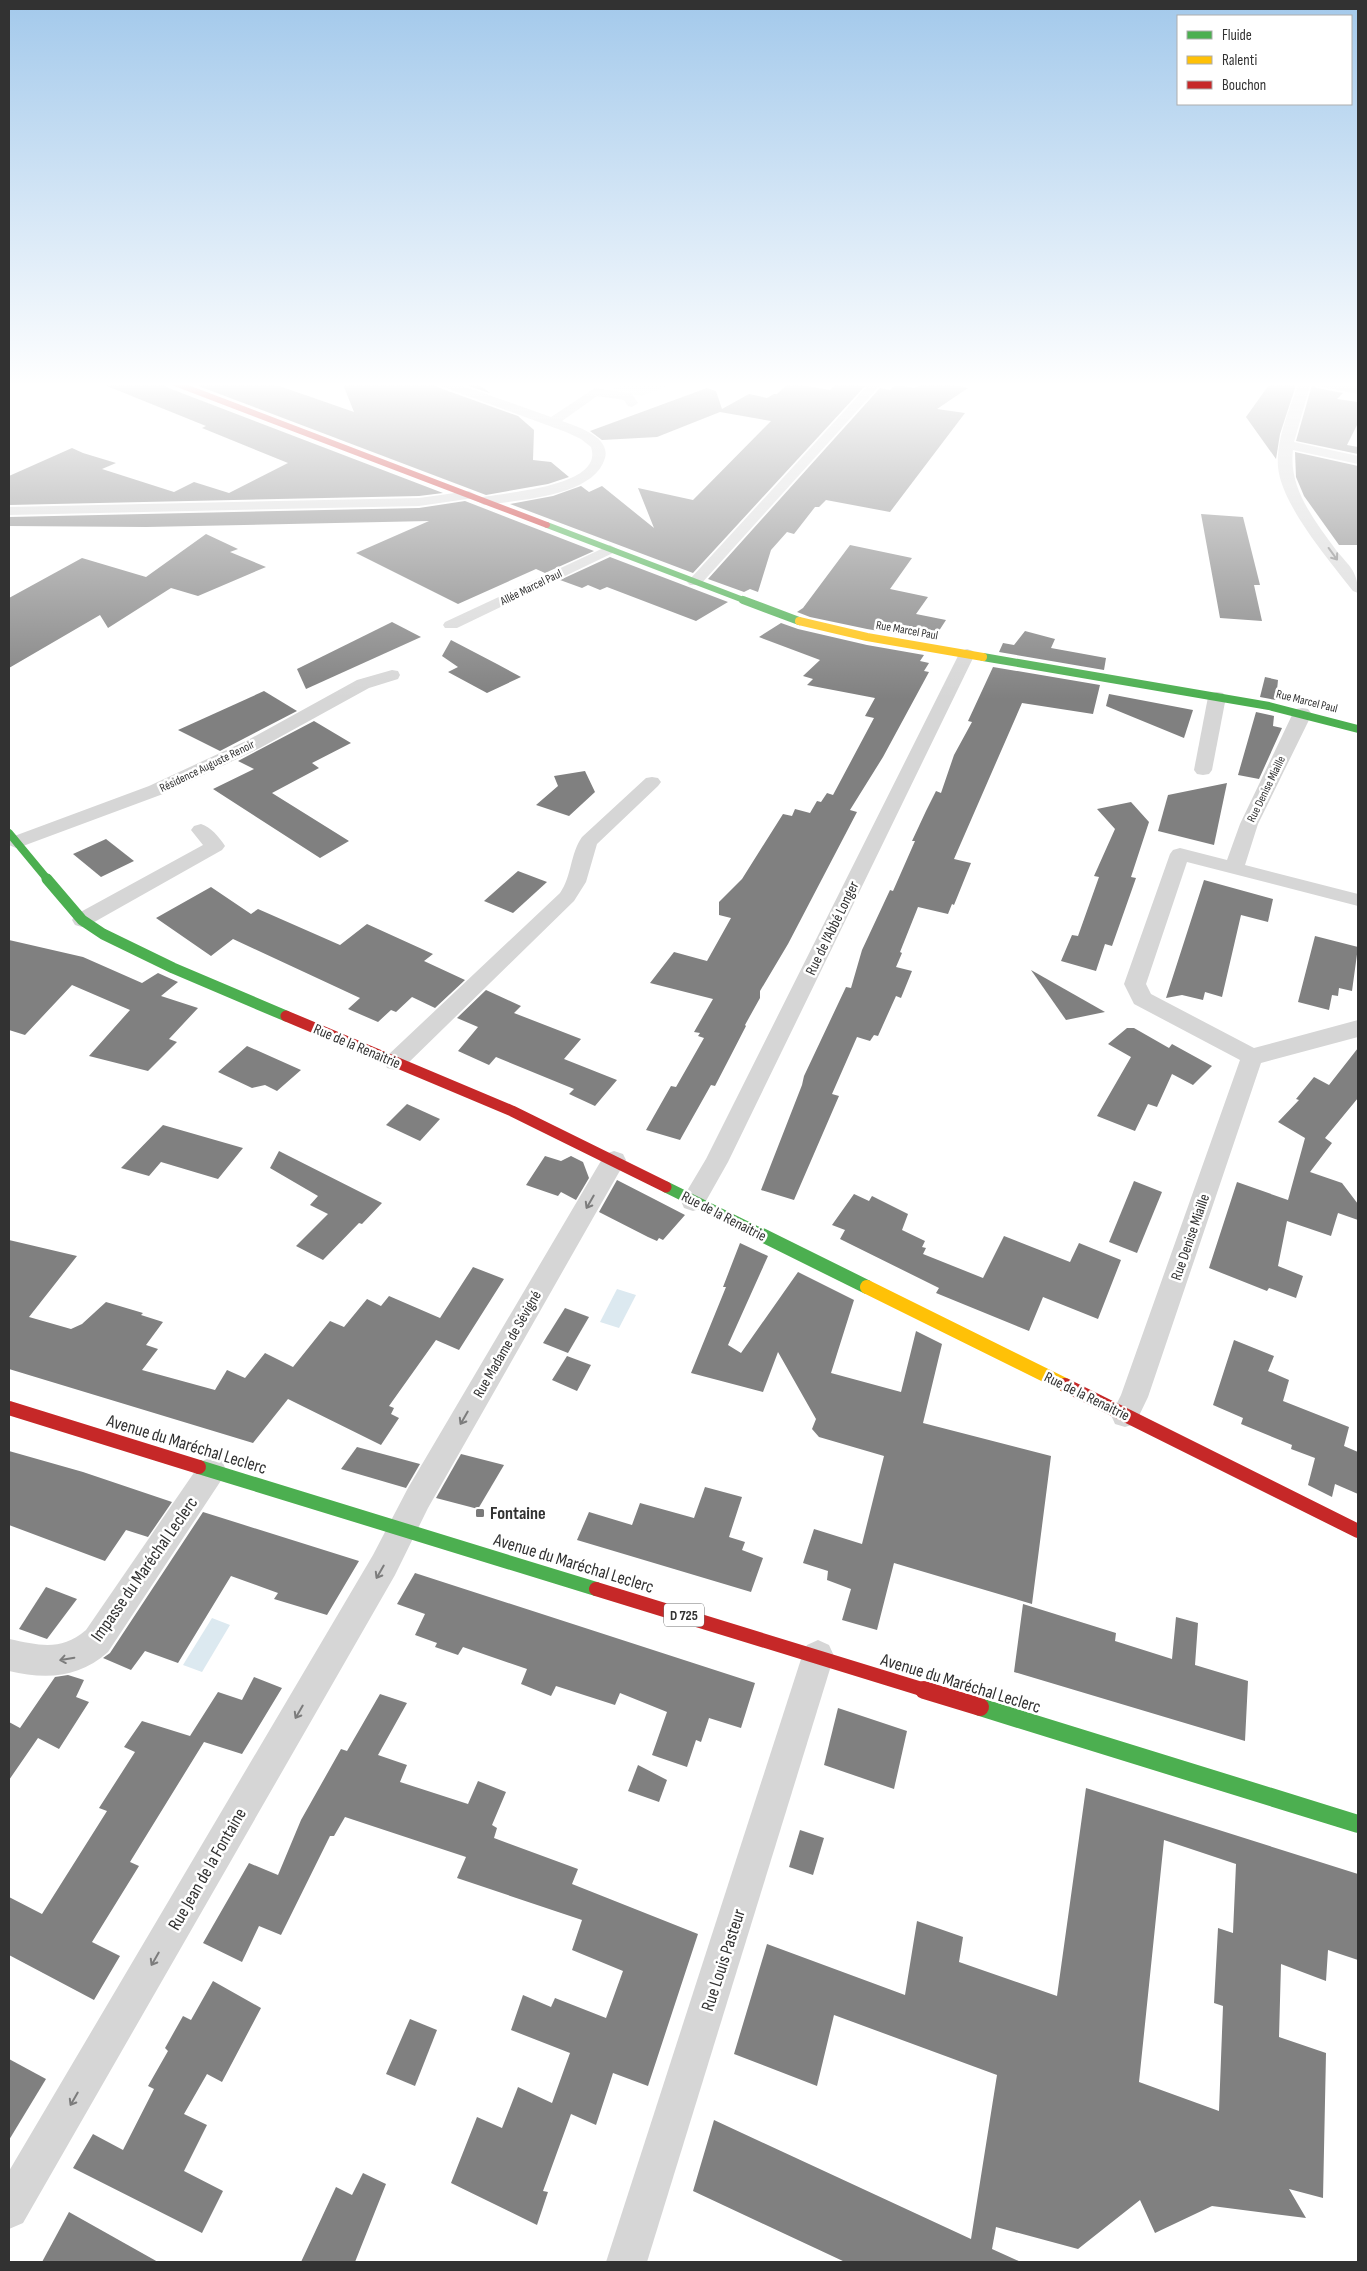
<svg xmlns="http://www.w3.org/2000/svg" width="1367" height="2271" viewBox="0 0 1367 2271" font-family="'Sofia Sans Condensed',sans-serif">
<rect width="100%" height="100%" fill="#fff"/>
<polygon fill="#eff2ec" points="628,382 678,382 642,396 609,391"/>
<g fill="#dce9f0">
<polygon points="617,1289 636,1295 619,1328 600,1322"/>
<polygon points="212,1618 230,1625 202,1672 183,1665"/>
</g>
<g fill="#808080" fill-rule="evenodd">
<polygon points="97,382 163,382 166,387 443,493 419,496 9,505 9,476 72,448 83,453 116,463 102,469 174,492 194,482 229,493 288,463 202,428 206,426"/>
<polygon points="188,382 268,382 354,412 342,382 434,382 437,387 518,416 534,430 533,460 551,462 569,477 548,484 486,495"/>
<polygon points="456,382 475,382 490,393"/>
<polygon points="838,382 865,386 693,573 510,504 553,496 581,486 589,492 602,486 654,528 638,488 693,500 771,421 720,412 657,437 602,440 590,431 707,388 716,391 722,409 749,394 767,398 774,394 777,394 789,383 830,390"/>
<polygon points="925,382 941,382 968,388 937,409 965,413 890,512 826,500 819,507 815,507 794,534 787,532 771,550 758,592 750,589 744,592 708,579 880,388 890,390 895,385 915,388"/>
<polygon points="1271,382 1297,382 1280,434 1276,459 1246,417"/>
<polygon points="1312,385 1317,388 1343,393 1337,399 1358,402 1358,423 1347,445 1358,447 1358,454 1296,441"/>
<polygon points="1295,452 1358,466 1358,545 1339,545 1304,496 1296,477"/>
<polygon points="465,501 594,551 545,573 536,569 458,604 356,553 429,521 146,527 9,526 9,517 419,508"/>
<polygon points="1201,514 1243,517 1260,585 1254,585 1262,621 1220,618"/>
<polygon points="206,534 238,549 230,552 266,567 198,596 171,588 108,628 100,615 9,668 9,598 82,558 146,577"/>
<polygon points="850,545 912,558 890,589 928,597 916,614 946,620 933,640 867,629 810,617 797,612 803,608"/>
<polygon points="610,557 728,602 696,621 607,587 600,590 588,585 582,588 560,580"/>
<polygon points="392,622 421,637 306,689 297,669"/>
<polygon points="781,623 798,629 867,645 924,655 920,661 929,663 924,671 929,672 883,757 850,810 857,812 788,944 760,991 760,998 745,1025 746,1026 729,1059 715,1086 711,1085 680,1140 646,1130 671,1086 676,1087 704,1038 698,1036 700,1033 694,1032 713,999 650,983 674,952 707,961 731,918 719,915 719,902 742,879 783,814 792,816 795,809 810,813 817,801 821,802 827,793 833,795 874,718 865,716 875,698 807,685 813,679 803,676 820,660 759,637"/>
<polygon points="1025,631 1055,639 1051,648 1106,658 1104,670 999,652 1003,643 1014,645"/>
<polygon points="451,640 497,664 521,677 487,693 448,672 458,667 442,656"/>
<polygon points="993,667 1100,685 1093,714 1022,703 954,859 971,863 954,905 952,904 948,914 918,907 900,952 902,953 896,967 912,971 901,998 896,996 878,1036 874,1035 870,1041 857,1037 832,1094 839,1096 794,1200 761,1190 802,1085 804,1076 846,987 851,988 862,950 890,890 893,891 915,841 912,841 926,811 936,791 941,793 954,755 972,722 968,721"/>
<polygon points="1265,677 1278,680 1276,700 1260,697"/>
<polygon points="264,691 297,711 220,751 178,730"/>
<polygon points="1109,694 1193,710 1184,738 1106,706"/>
<polygon points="1256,712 1274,716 1273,726 1282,728 1259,779 1238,775"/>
<polygon points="314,721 351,743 312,763 319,768 272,793 349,841 320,858 213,789 254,769 238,761"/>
<polygon points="585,771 595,792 569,816 536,805 558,786 554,776"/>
<polygon points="1227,783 1214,845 1158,831 1168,795"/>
<polygon points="1131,802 1149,822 1131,877 1136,878 1112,946 1105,944 1096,971 1061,961 1072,935 1078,936 1099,877 1094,876 1115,829 1097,809"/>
<polygon points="106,839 134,861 101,877 73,854"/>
<polygon points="518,871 547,882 513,913 484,901"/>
<polygon points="1204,880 1273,899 1268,922 1241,915 1222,997 1205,992 1203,1000 1182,995 1166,998"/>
<polygon points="211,887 251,914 258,909 340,945 367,924 433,954 424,961 465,980 435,1008 412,997 396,1012 391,1010 378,1022 348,1009 360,998 233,939 211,956 156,918"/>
<polygon points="1315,936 1358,947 1352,991 1339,988 1338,996 1332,995 1329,1010 1298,1002"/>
<polygon points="9,940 83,957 142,983 158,973 178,982 161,996 198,1008 169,1039 177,1042 148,1071 89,1056 130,1010 72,985 25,1035 9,1030"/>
<polygon points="1031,970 1105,1012 1066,1020"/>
<polygon points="486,990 521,1006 514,1013 581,1039 564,1059 617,1080 595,1106 569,1094 574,1089 496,1057 489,1065 458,1051 478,1027 457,1018"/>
<polygon points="1127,1028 1134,1028 1169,1048 1172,1044 1212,1066 1193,1085 1172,1074 1157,1107 1148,1104 1135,1131 1097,1116 1131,1057 1108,1044"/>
<polygon points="247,1046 301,1070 277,1091 265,1085 252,1088 218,1072"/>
<polygon points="1358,1048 1358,1098 1325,1138 1332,1143 1310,1172 1342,1183 1358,1204 1358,1220 1338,1213 1331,1236 1287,1221 1278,1266 1303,1276 1296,1298 1269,1288 1267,1291 1209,1268 1237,1182 1288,1200 1305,1138 1278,1122 1299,1100 1296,1099 1314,1077 1329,1085"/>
<polygon points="407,1104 440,1119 420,1141 386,1125"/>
<polygon points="163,1125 243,1148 218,1179 161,1162 149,1176 121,1168"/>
<polygon points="279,1151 382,1203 362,1224 359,1223 323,1260 296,1246 328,1214 310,1205 318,1196 270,1168"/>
<polygon points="545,1156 561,1161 571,1156 583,1162 589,1178 576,1200 561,1192 558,1196 526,1185"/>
<polygon points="617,1180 656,1200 685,1215 663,1240 659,1238 657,1241 648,1237 599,1212"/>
<polygon points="1134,1181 1162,1192 1137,1253 1109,1242"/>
<polygon points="854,1194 869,1201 872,1196 908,1214 902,1230 925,1241 922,1247 926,1248 923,1254 983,1278 1004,1236 1070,1262 1079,1243 1121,1260 1098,1319 1043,1297 1029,1331 936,1293 939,1288 840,1239 845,1230 832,1225"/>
<polygon points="9,1240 77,1256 29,1317 71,1329 82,1324 106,1302 143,1313 141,1315 163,1322 146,1345 158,1349 142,1370 215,1390 227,1370 245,1378 265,1353 293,1367 330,1321 344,1327 367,1299 381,1306 389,1296 440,1318 473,1267 504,1279 459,1350 436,1340 389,1406 394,1408 391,1414 399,1418 381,1445 288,1399 253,1443 9,1369"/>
<polygon points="740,1243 768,1256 728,1345 741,1353 798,1272 854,1300 831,1373 901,1392 916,1331 942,1344 923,1423 1051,1456 1032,1604 894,1563 877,1630 842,1620 851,1589 827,1580 828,1571 803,1563 814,1529 862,1544 884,1456 819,1437 812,1429 816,1419 778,1352 763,1392 691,1373 726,1287 723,1287"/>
<polygon points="565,1308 589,1317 568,1353 543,1343"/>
<polygon points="1234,1340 1274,1356 1268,1371 1289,1380 1283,1401 1349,1427 1344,1446 1358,1452 1358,1494 1335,1484 1332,1497 1308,1485 1315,1458 1291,1449 1292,1445 1241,1424 1243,1418 1213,1405"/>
<polygon points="567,1356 591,1365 577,1391 552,1380"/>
<polygon points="357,1447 420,1464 406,1488 341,1469"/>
<polygon points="9,1451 83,1472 172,1502 148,1537 126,1530 105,1561 9,1525"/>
<polygon points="461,1454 504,1465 478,1509 436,1498"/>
<polygon points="705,1487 742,1497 729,1537 745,1542 742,1550 763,1558 751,1592 577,1540 589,1512 632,1525 640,1503 694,1518"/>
<polygon points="203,1512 359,1561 327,1615 274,1599 278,1593 231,1576 178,1663 145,1651 131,1670 103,1658 110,1653"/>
<polygon points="415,1573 755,1683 741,1728 709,1718 701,1742 696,1740 687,1767 652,1755 667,1712 620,1693 615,1705 556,1686 551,1696 521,1684 527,1669 463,1647 458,1655 435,1647 437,1643 415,1635 425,1614 397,1604"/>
<polygon points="46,1587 77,1599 47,1639 19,1629"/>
<polygon points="1023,1604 1116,1633 1115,1641 1172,1659 1176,1617 1198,1623 1195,1665 1248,1681 1245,1741 1014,1672"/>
<polygon points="68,1675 84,1680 76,1697 89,1702 59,1749 38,1738 9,1780 9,1722 20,1728 55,1677"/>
<polygon points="254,1677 282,1688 242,1754 204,1742 130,1862 139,1866 92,1942 120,1956 94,2000 9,1955 9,1897 42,1914 107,1811 99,1808 135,1752 124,1747 142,1721 190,1736 218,1692 242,1700"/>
<polygon points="380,1694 407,1703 378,1755 407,1765 400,1782 468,1804 478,1781 506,1792 492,1825 497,1828 494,1838 578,1869 572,1884 698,1934 648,2086 613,2073 596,2125 571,2114 543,2191 548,2192 537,2225 451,2183 477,2117 502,2128 518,2087 552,2103 570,2053 511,2030 523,1995 551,2007 555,1998 606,2018 623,1971 572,1950 582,1920 457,1878 466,1857 345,1817 334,1836 330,1836 281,1935 259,1926 242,1962 203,1943 249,1863 278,1875 301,1820 341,1749 347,1751"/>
<polygon points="838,1708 907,1731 894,1789 824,1765"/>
<polygon points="638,1765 667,1780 659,1802 628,1791"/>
<path d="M1086 1788 1358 1874V1960L1328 1950 1326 1981 1281 1964 1279 2037 1326 2053 1323 2198 1289 2189 1306 2218 1212 2206 1155 2233 1140 2200 1078 2249 996 2227 992 2249 1021 2262H845L693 2191 714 2120 971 2239 997 2075 834 2015 817 2086 734 2054 767 1944 905 1995 917 1921 963 1937 959 1962 1057 1996ZM1164 1840 1236 1864 1233 1933 1218 1928 1214 2003 1223 2006 1219 2111 1139 2082Z"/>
<polygon points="800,1830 824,1838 813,1875 789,1867"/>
<polygon points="213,1981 261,2008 222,2082 207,2074 184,2114 207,2125 184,2171 223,2191 202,2233 73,2168 93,2134 123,2150 154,2089 148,2086 168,2051 165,2048 183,2016 191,2020"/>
<polygon points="410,2019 437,2030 415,2086 386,2074"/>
<polygon points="9,2059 46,2079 9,2140"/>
<polygon points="363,2173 386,2184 355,2262 301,2262 336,2187 352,2195"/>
<polygon points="69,2212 158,2262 42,2262"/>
</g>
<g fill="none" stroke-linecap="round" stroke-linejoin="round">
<g fill="#d6d6d6" fill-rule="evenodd">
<path d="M436 382H452L551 417 595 388 632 394 638 403 632 407 628 406 624 400 597 396 562 421C576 426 611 437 605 458 594 497 517 500 484 505L477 501 479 498C502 492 605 488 591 447L581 439 566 432 438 385Z"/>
<polygon points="871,382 883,382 700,585 690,585 687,582 690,579"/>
<path d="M1299 382H1333L1358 386V394L1317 386 1311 382 1294 442 1358 456V464L1293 450C1288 488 1315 521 1336 550 1349 566 1358 571 1358 593L1353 591C1329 560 1282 506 1278 467 1276 439 1290 408 1299 382Z"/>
<polygon points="469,491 476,495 474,498 419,506 9,515 9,507 419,498"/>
<polygon points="610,545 617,549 615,552 457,628 445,628 443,625 445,622"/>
<polygon points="967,649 973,651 975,654 728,1162 702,1208 693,1211 684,1208 681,1201 706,1159 959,654 961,651"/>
<polygon points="392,670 398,671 400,675 398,679 369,688 260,748 163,794 23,846 16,848 9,845 9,838 149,786 248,740 357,680"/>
<polygon points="1217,692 1223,693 1226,697 1212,770 1209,774 1203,775 1197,774 1194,770 1208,697 1211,693"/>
<polygon points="1302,708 1308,709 1311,713 1308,722 1258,824 1245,865 1358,894 1358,906 1187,862 1146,984 1151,994 1254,1048 1358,1020 1358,1037 1261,1063 1148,1397 1135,1424 1125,1427 1115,1424 1111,1415 1121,1395 1240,1060 1134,1004 1124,984 1170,854 1173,850 1180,848 1227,860 1240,824 1293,713 1296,709"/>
<path d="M652 777 658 778 661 782 658 786 597 844 586 882 574 901 403 1068 395 1070 387 1068 384 1062 387 1056 560 893C572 876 570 854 582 837L646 778Z"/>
<path d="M201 824C211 827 219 837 225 846L222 850 89 925 82 927 75 925 72 920 75 915 203 845 191 830 194 826Z"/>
<polygon points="614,1151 623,1154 626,1160 428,1508 395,1575 23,2223 9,2229 9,2171 373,1555 408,1488 605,1154"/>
<path d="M212 1457 222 1461 226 1470 222 1479 108 1652C79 1678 46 1680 9 1671V1639C39 1645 60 1652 86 1630L202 1461Z"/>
<polygon points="818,1640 829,1645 834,1656 647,2262 606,2262 802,1656 807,1645"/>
</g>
<polyline stroke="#4caf50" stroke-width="6" points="547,525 746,601"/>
<g stroke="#4caf50" stroke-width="8">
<polyline points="743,600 799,621"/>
<polyline points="983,657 1269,706 1358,729"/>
<polyline points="9,833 48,880"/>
</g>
<g stroke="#4caf50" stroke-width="11">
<polyline points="47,879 82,920 103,934 173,968 286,1016"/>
<polyline points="666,1187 765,1236"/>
</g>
<g stroke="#4caf50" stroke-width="14">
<polyline points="762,1235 867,1287"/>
<polyline points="199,1467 596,1589"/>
</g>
<polyline stroke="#4caf50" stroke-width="18" points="980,1707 1358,1824"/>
<polyline stroke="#ffc107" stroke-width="8" points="799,621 867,637 983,657"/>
<polyline stroke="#ffc107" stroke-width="14" points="867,1287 1065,1385"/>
<polyline stroke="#c62828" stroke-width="6" points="172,382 547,525"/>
<polyline stroke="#c62828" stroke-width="11" points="286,1016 512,1111 666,1187"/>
<g stroke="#c62828" stroke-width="14">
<polyline points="1065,1385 1358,1531"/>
<polyline points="9,1408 199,1467"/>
<polyline points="596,1589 928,1691"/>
</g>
<polyline stroke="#c62828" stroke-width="18" points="924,1690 980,1707"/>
</g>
<defs><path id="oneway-shaft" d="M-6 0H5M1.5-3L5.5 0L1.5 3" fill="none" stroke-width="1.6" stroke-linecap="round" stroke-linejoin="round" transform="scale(1.25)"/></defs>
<g stroke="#7c7c7c">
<use href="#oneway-shaft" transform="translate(1333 554) rotate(54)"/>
<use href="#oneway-shaft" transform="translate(590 1202) rotate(120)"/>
<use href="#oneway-shaft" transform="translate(464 1418) rotate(120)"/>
<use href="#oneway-shaft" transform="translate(380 1572) rotate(120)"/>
<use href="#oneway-shaft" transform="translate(67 1659) rotate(170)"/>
<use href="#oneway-shaft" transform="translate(299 1712) rotate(120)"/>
<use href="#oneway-shaft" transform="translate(155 1959) rotate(120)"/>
<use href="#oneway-shaft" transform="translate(74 2099) rotate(120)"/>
</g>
<linearGradient id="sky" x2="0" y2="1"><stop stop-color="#a3c9eb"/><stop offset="0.55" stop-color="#fff"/><stop offset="1" stop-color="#fff" stop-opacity="0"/></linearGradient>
<rect width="1367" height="699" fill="url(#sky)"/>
<rect fill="#7a7a7a" stroke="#fff" stroke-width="2" x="475" y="1508" width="10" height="10" rx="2.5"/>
<g text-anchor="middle" stroke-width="5" stroke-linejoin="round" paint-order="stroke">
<g font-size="12" fill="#323232" stroke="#fff">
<text transform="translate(531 587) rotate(-26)" y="4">Allée Marcel Paul</text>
<text transform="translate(907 630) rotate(10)" y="4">Rue Marcel Paul</text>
<text transform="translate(1307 701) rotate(14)" y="4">Rue Marcel Paul</text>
<text transform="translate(207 766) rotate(-26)" y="4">Résidence Auguste Renoir</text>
<text transform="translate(1266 789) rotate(-64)" y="4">Rue Denise Miaille</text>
</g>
<rect fill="#fff" stroke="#707070" stroke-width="1" x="664" y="1603.5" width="40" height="23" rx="4"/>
<g font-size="14" font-weight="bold" fill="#323232">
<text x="684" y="1620">D 725</text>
</g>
<g font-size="15" fill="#323232" stroke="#fff">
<text transform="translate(832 928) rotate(-64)" y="5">Rue de l’Abbé Longer</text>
<text transform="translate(357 1046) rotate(23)" y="5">Rue de la Renaitrie</text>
<text transform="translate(724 1216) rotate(27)" y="5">Rue de la Renaitrie</text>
<text transform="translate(1190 1237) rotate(-71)" y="5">Rue Denise Miaille</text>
<text transform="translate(507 1344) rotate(-60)" y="5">Rue Madame de Sévigné</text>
<text transform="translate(1087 1396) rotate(26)" y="5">Rue de la Renaitrie</text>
</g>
<g font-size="18" fill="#323232" stroke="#fff">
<text transform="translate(187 1444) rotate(17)" y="6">Avenue du Maréchal Leclerc</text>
<text transform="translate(574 1563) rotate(17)" y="6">Avenue du Maréchal Leclerc</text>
<text transform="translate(144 1569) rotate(-55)" y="6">Impasse du Maréchal Leclerc</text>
<text transform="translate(961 1683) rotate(17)" y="6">Avenue du Maréchal Leclerc</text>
<text transform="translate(207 1869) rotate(-60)" y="6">Rue Jean de la Fontaine</text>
<text transform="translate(723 1960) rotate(-72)" y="6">Rue Louis Pasteur</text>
</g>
<g font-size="18" font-weight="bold" fill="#323232" stroke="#fff" text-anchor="start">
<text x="490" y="1519">Fontaine</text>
</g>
</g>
<rect width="1367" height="2271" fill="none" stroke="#323232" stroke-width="20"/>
<rect x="1177" y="15" width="175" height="90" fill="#ffffff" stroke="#adadad"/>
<rect x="1187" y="31" width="25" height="8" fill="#4caf50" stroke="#adadad"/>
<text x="1222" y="40" font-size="15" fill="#323232">Fluide</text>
<rect x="1187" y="56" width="25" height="8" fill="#ffc107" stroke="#adadad"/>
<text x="1222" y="65" font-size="15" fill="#323232">Ralenti</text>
<rect x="1187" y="81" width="25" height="8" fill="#c62828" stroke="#adadad"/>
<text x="1222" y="90" font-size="15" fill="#323232">Bouchon</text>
</svg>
